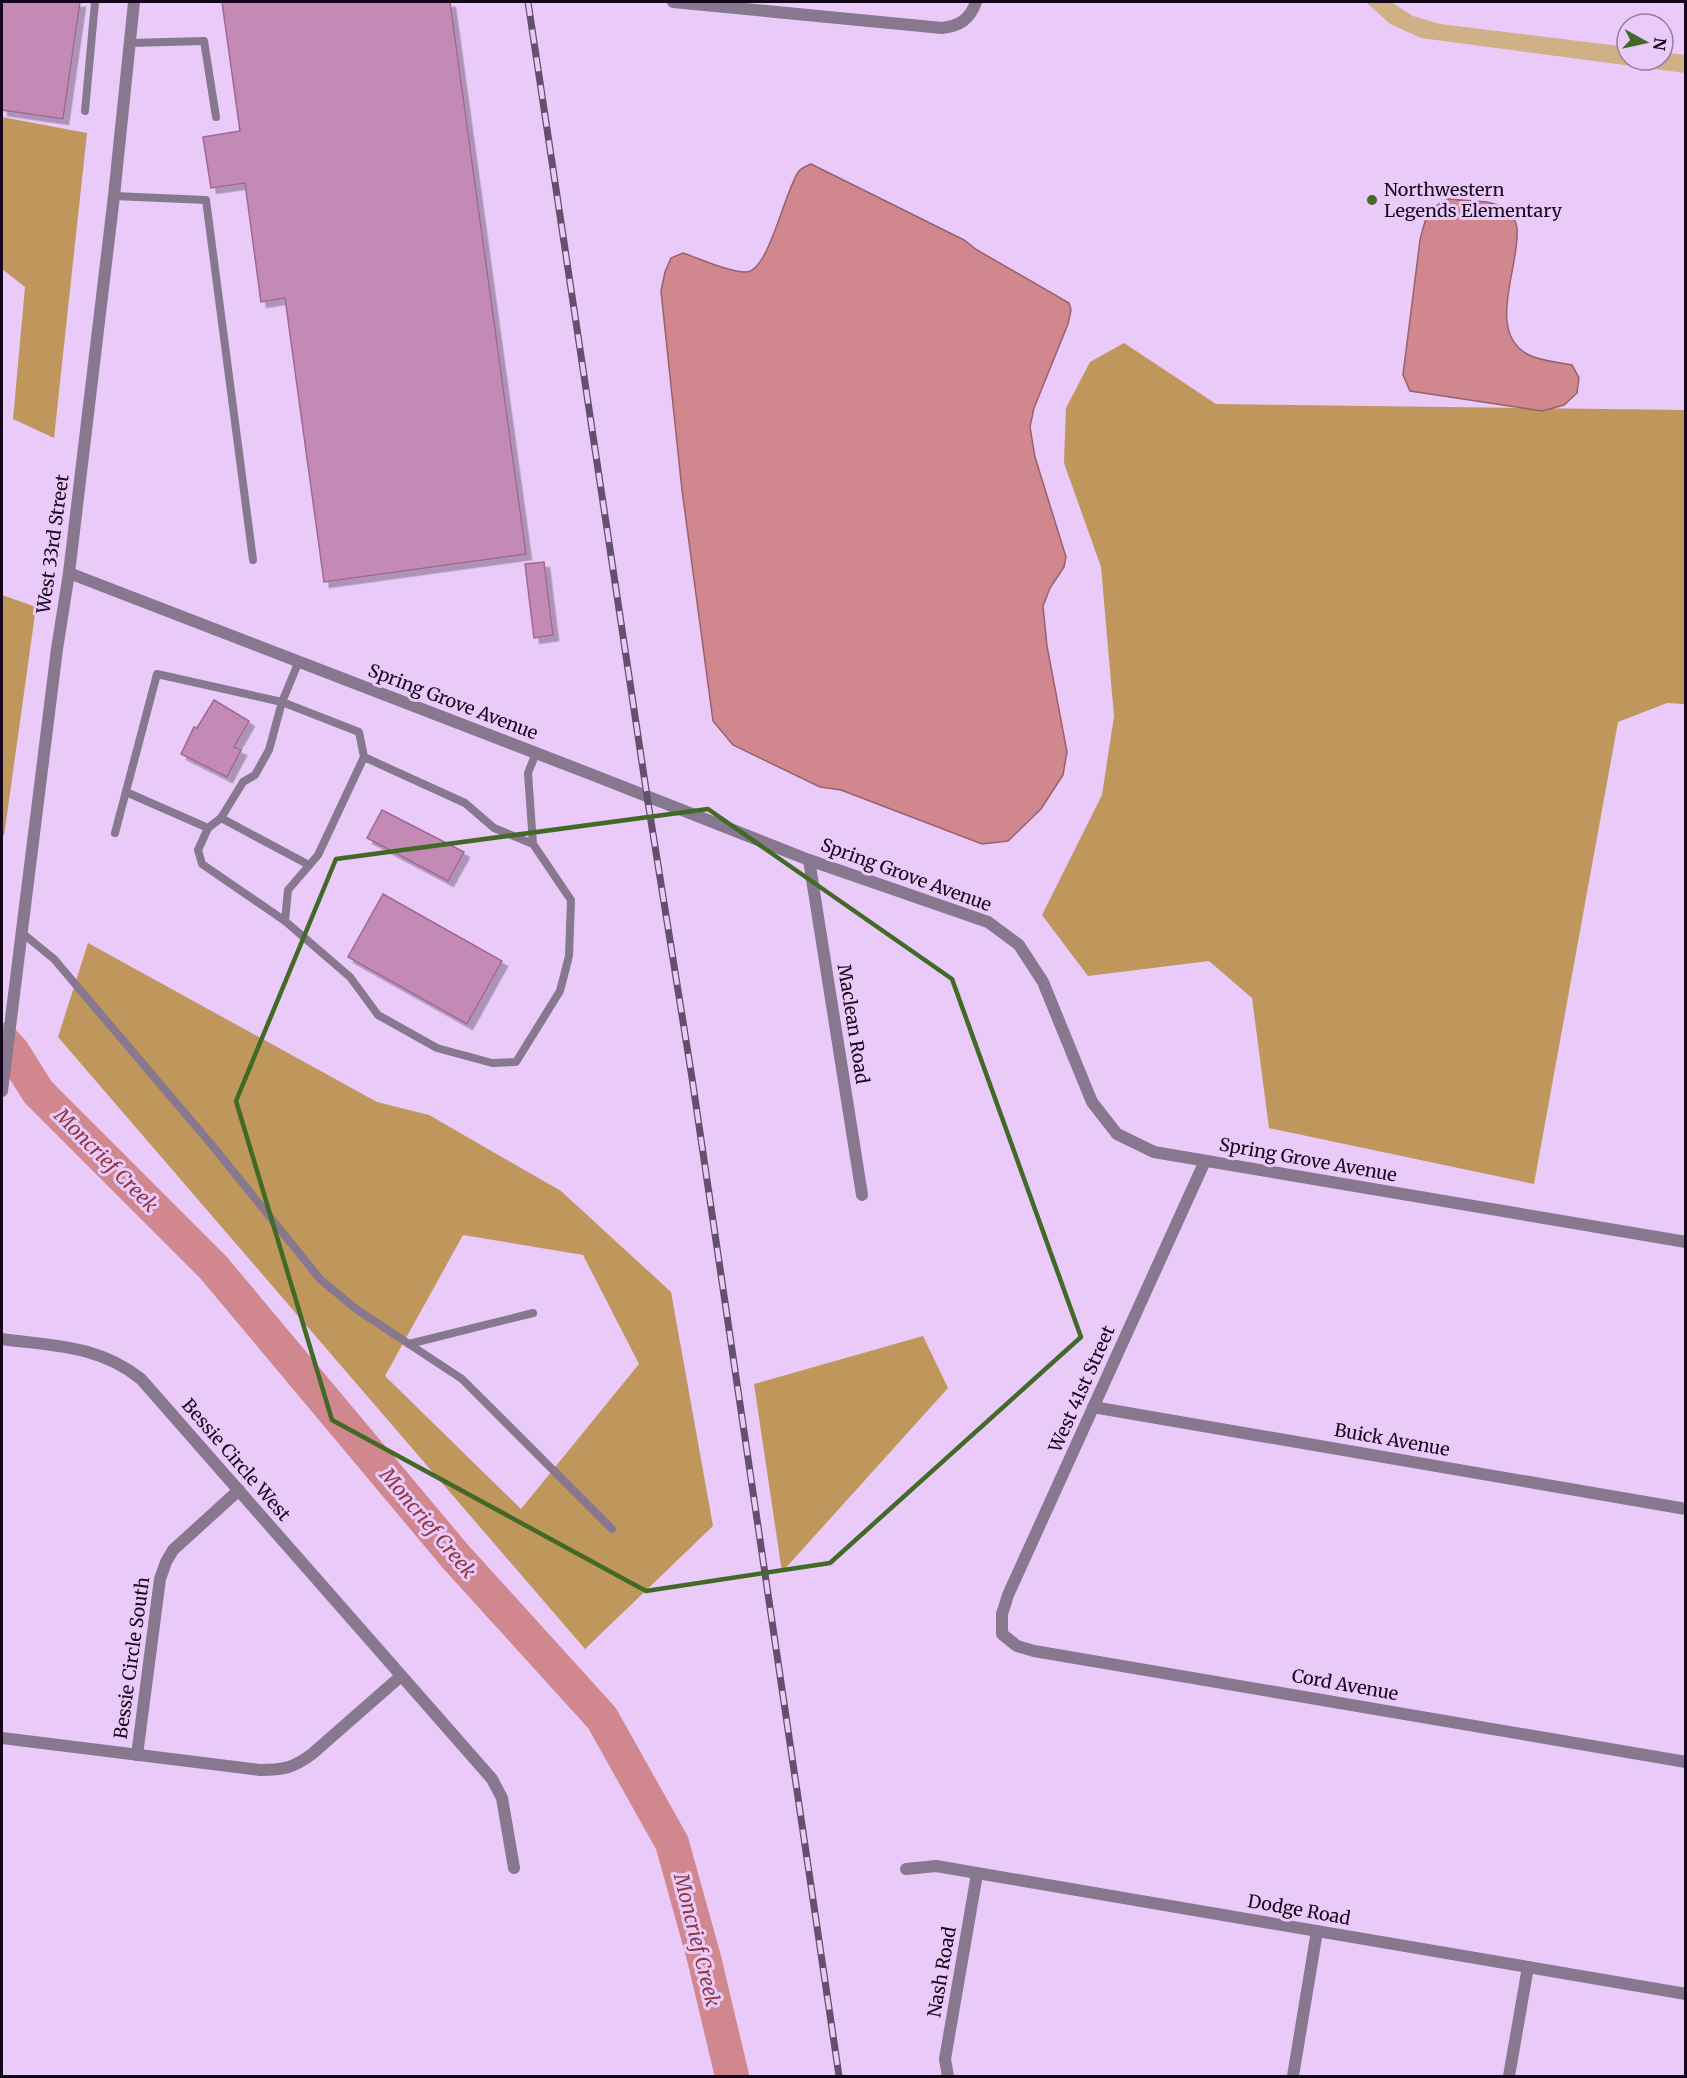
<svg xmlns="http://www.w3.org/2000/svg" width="1687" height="2078" viewBox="0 0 1687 2078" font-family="Merriweather,serif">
<defs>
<filter id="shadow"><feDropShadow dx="5.5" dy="5.5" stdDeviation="0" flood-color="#0004"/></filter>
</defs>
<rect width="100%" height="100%" fill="#eacaf9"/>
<polygon fill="#d0b187" points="1366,2 1391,2 1413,16 1440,24 1627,47 1627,60 1663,60 1663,52 1685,55 1685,73 1421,38 1390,24"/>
<g fill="#bf965c" fill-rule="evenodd">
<polygon points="2,117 87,133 54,438 13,419 25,287 2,269"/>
<polygon points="1124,343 1216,404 1685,410 1685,704 1667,703 1618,722 1534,1184 1269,1128 1252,998 1209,961 1088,976 1042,915 1102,795 1114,716 1101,567 1064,463 1066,408 1090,362"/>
<polygon points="2,595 36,607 4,836 2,834"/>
<path d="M88 943 377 1102 429 1115 561 1191 671 1292 713 1526 585 1649 58 1037ZM463 1235 583 1255 639 1364 521 1509 385 1376Z"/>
<polygon points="923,1336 948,1388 782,1572 754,1384"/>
</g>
<g fill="#d0878d" stroke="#98616b" stroke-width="1.5">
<path d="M811 164 964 240 977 250 1069 303 1071 310 1068 324 1034 408 1030 427 1035 457 1066 557 1064 567 1050 588 1043 606 1047 646 1067 752 1063 775 1041 809 1008 841 982 844 841 790 820 787 733 745 713 721 682 490 661 291 665 272 671 258 683 253C701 259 728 272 746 272 769 272 785 189 799 171 802 168 806 166 811 164Z"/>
<path d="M1449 199 1487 202 1509 208C1512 214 1517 223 1517 229 1520 266 1486 331 1527 354 1539 361 1558 362 1572 365L1579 378 1577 393 1564 405 1542 411 1410 391 1403 375 1420 240C1426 217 1426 209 1449 199Z"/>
</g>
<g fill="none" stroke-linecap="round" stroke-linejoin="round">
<polyline stroke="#d0878d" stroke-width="34" points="2,1040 13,1052 38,1092 213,1267 455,1556 602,1718 672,1843 704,1958 732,2076"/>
</g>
<g fill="#c48ab6" stroke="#9f6893" stroke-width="1.5" filter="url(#shadow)">
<polygon points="2,2 80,2 63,119 2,110"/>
<polygon points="222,2 450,2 526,554 324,582 285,298 261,302 245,183 211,188 203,137 240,131"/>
<polygon points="544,562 553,635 534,638 525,564"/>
<polygon points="214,700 249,721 234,747 241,750 227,777 181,754 194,727 197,728"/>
<polygon points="382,810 464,852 448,881 367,838"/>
<polygon points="383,894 502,961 467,1024 348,957"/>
</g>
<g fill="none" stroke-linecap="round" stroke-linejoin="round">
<g stroke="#87778f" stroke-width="8">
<polyline points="129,43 204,41 216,117"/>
<polyline points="85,111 95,2"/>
<polyline points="114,196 206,200 253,560"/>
<polyline points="299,661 282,702 359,732 364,757"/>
<polyline points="126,792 208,828 198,850 202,864 285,921"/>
<polyline points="221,818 309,865"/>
<polyline points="115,833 157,674 282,702 269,750 255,775 243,782 221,818 208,828"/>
<polyline points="533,844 494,828 465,803 364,757 318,855 288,890 285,921 350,977 378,1015 437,1048 492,1063 516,1062 560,991 569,956 571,900 533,844 528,773 536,753"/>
<polyline points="21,932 54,959 211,1144 320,1279 356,1309 462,1379 612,1529"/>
<polyline points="409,1344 533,1313"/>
</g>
<g stroke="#87778f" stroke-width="12">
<path d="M673 2 942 28C960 26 970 19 976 2"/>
<polyline points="69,573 593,775 809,860 988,922 1019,945 1043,982 1092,1102 1117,1134 1154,1152 1686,1242"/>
<polyline points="809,860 862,1195"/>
<polyline points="1205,1161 1008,1595 1002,1614 1002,1634 1017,1646 1034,1651 1686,1762"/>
<path d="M2 1339C53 1346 99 1345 141 1379L492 1779 502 1798 514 1868"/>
<polyline points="1093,1407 1686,1509"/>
<path d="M2 1738 260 1770C284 1770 293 1768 312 1754L401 1676"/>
<polyline points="137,1755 160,1579 166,1562 173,1550 239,1490"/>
<polyline points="906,1869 936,1866 1686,1994"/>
<polyline points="948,2076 945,2059 977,1874"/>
<polyline points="1293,2076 1317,1931"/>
<polyline points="1509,2076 1528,1967"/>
</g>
<polyline stroke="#87778f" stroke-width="12" points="2,1091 57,649 69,573 114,196 134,2"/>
<defs>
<polyline id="rail" points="528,2 647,796 692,1078 839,2076"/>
</defs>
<use href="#rail" stroke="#644f6d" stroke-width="7"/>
<use href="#rail" stroke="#eacaf9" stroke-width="4.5" stroke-dasharray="14" stroke-linecap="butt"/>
</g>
<path fill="none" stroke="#416a27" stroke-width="4.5" stroke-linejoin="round" d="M708 809 952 979 1081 1337 830 1563 646 1591 332 1420 236 1101 336 859Z"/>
<circle fill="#416a27" stroke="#eacaf9" stroke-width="2" cx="1372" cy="200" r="6"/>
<g text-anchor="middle" stroke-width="6" stroke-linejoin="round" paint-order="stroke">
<g font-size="18" fill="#15071b" stroke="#eacaf9" text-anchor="start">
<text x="1384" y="196">Northwestern<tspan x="1384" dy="21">Legends Elementary</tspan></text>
</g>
<g font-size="18" fill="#15071b" stroke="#eacaf9">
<text transform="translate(53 544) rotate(-82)" y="6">West 33rd Street</text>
<text transform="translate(453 702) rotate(21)" y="6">Spring Grove Avenue</text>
<text transform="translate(906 875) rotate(20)" y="6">Spring Grove Avenue</text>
<text transform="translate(853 1024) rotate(81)" y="6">Maclean Road</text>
<text transform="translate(1308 1160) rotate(10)" y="6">Spring Grove Avenue</text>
<text transform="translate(1082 1389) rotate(-66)" y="6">West 41st Street</text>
<text transform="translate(1392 1440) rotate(10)" y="6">Buick Avenue</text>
<text transform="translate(236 1460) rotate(49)" y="6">Bessie Circle West</text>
<text transform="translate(132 1658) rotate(-82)" y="6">Bessie Circle South</text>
<text transform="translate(1345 1685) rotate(10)" y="6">Cord Avenue</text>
<text transform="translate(1299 1910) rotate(10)" y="6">Dodge Road</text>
<text transform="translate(942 1972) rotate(-80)" y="6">Nash Road</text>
</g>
<g font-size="20" font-style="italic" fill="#8e3642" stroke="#eacaf9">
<text transform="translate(106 1160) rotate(45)" y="7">Moncrief Creek</text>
<text transform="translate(428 1523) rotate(50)" y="7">Moncrief Creek</text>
<text transform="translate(697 1940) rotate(76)" y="7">Moncrief Creek</text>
</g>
</g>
<rect width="1687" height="2078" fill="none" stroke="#15071b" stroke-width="6"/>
<g transform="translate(1645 42) rotate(98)"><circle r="28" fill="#eacaf9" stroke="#957ca0" stroke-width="1.5"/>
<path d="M0-4.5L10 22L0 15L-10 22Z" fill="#416a27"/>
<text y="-9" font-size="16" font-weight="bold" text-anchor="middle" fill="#15071b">N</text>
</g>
</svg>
